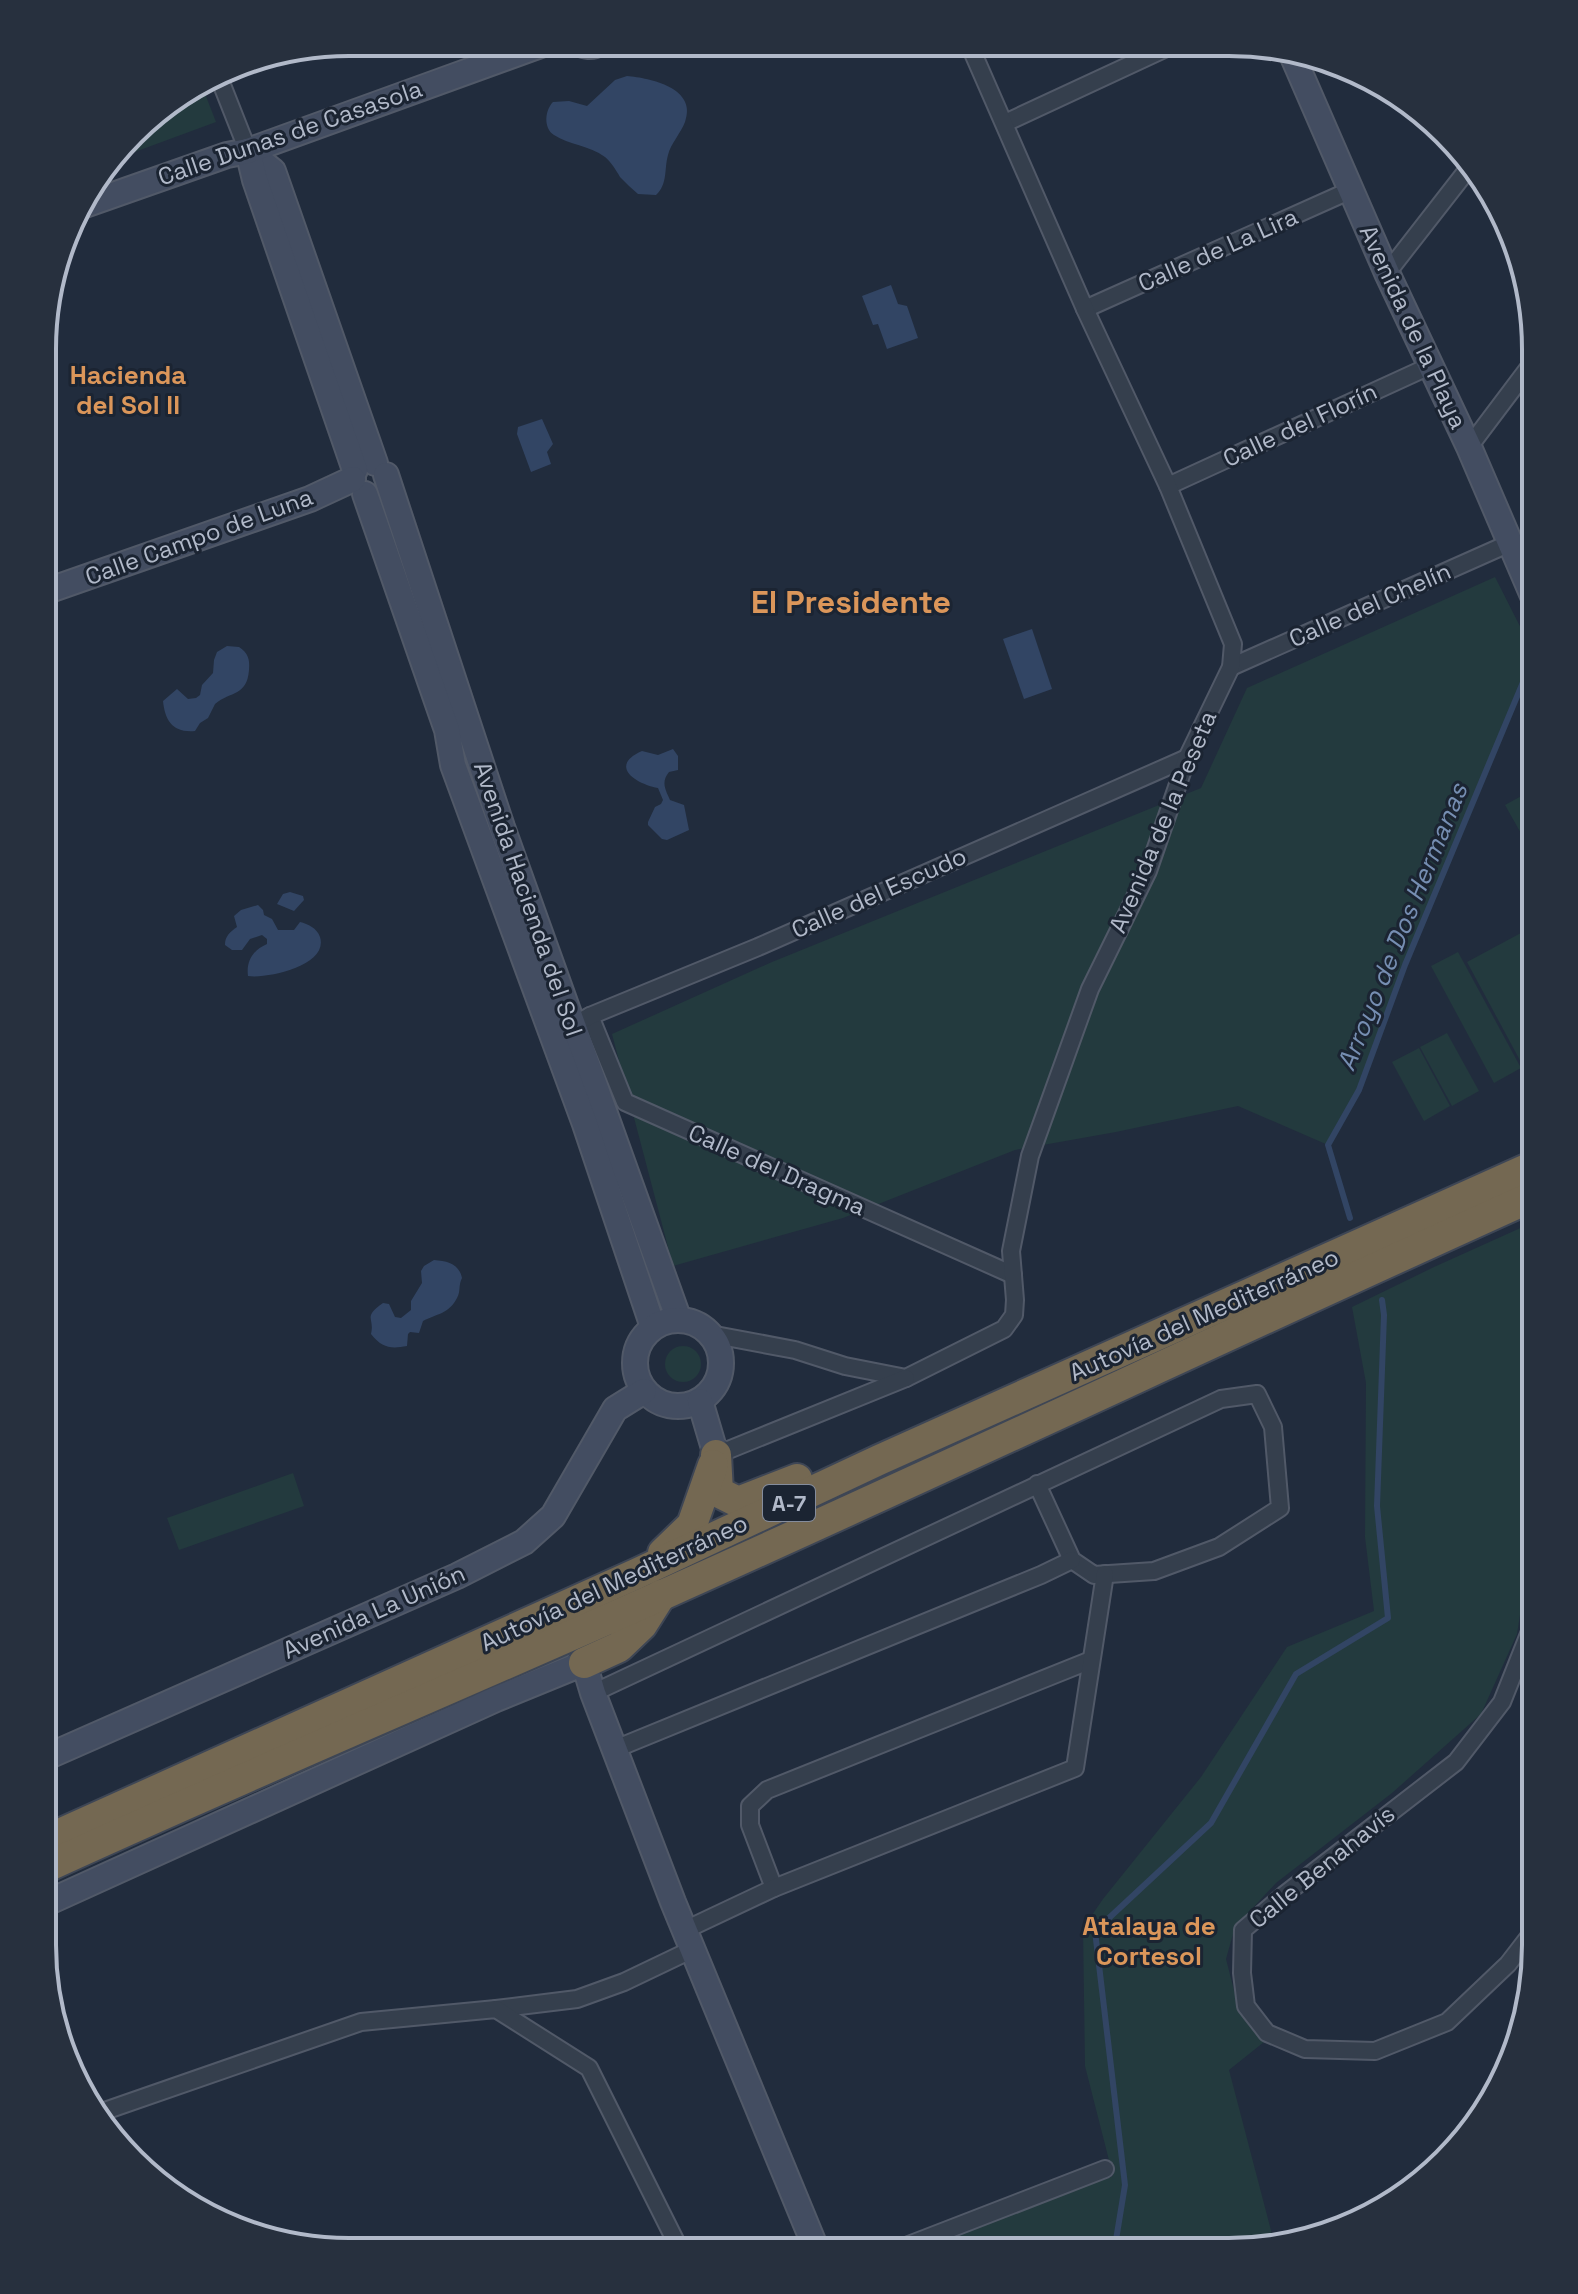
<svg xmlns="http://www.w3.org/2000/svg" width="1578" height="2294" viewBox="0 0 1578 2294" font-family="'Space Grotesk',sans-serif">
<rect width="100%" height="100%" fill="#212c3d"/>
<g fill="#233a3e">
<polygon points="202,86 216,122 113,160 147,118"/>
<polygon points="1536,523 1536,572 1523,544"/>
<polygon points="1495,577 1534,654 1405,965 1359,1090 1328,1145 1238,1106 1116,1132 1015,1150 843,1218 673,1266 612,1034 772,962 1201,788 1247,688"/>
<polygon points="1536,788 1536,860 1505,805"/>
<polygon points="1536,925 1536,1060 1523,1066 1467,962"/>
<polygon points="1458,952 1521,1068 1494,1083 1431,966"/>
<polygon points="1447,1033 1479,1091 1452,1106 1420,1047"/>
<polygon points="1419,1048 1450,1106 1424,1121 1392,1062"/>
<polygon points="1536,1221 1535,1519 1517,1634 1481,1714 1392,1793 1276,1883 1235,1927 1226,1959 1237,2002 1264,2042 1229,2070 1274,2242 1229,2252 913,2251 1113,2176 1085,2066 1083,1928 1103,1899 1201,1777 1287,1647 1374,1611 1365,1537 1366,1383 1352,1307 1434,1267"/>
<circle cx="683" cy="1364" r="18"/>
<polygon points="293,1473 304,1506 179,1550 167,1518"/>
</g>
<g fill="#324564">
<path d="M627 76C650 78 698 88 685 122 681 133 671 143 668 155 664 169 668 184 656 195L638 194C632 189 626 183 620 177 616 170 611 162 605 157 589 145 569 145 554 135 543 128 545 110 553 102L569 101 587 106 615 80Z"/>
<polygon points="891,285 898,304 907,306 918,338 887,349 878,324 873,325 862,296"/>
<polygon points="542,419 553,444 547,452 551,464 531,472 517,434 518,427"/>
<polygon points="1032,629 1052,689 1024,699 1003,639"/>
<path d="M227 646 239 647C248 653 250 659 249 670 247 696 231 691 215 704L208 718 200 723 195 731C173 733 165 721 163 701L177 689 188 699 196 698 200 695 202 685 213 673 214 660 217 652Z"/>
<path d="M673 749 678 756V770L669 772C661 782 665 789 670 800L684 805 689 830 667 840 662 839 648 825V822L655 807 661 804 663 800 658 788C636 784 608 766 642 751L658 755Z"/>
<polygon points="290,892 303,896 304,900 294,911 277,904 283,894"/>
<path d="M258 905 263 910 264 915 272 919 278 930H294L300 922C308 924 317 928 320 937 329 966 267 979 248 976 246 961 253 950 267 944V939L262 935 250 939 242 950H232L225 945C225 936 230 932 237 927L234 916 241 910Z"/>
<path d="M434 1260C448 1261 459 1264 462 1278 458 1286 461 1291 457 1298 449 1314 436 1314 423 1321L419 1333 410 1332 408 1334 407 1346C391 1349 382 1348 371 1334 375 1317 362 1318 383 1303L389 1304 395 1317 401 1318 411 1310V1301L422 1283 421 1271 424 1266Z"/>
</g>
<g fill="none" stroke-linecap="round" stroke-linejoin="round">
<g stroke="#324564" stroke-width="6">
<polyline points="1350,1218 1328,1145 1359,1090 1405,965 1536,651"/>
<polyline points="1114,2252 1125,2185 1095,1931 1211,1823 1296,1674 1388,1618 1377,1506 1384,1315 1382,1300"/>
</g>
<defs>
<g id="street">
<polyline points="220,80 248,151"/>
<polyline points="1005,123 1175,44"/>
<polyline points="1387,273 1468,169"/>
<polyline points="1085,309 1351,190"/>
<polyline points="1469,447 1536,358"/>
<polyline points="1168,486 1432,365"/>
<polyline points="1231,667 1510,543"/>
<polyline points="590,1016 625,1102 1013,1275"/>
<polyline points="572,1026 590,1016 758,947 1187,758"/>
<polyline points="710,1334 795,1350 845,1366 906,1378 1004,1329 1014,1315 1015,1300 1011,1251 1030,1156 1090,989 1148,871 1187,758 1231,667 1233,644 1168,486 1085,309 969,44"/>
<polyline points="716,1455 906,1378"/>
<polyline points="593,1693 1221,1399 1257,1394 1273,1427 1280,1508 1219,1547 1154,1571 1094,1575 1072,1560 1037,1484"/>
<polyline points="615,1749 1041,1575 1072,1560"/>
<polyline points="774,1888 750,1825 750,1806 767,1790 1091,1660"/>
<polyline points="1535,1929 1508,1964 1447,2022 1375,2051 1305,2049 1267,2033 1246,2006 1242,1973 1243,1930 1284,1895 1456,1762 1502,1702 1535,1619"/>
<polyline points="685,1930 774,1888 1075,1768 1105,1574"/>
<polyline points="496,2009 577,1999 624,1982 693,1949"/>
<polyline points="96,2114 361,2022 496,2009 589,2068 680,2250"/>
<polyline points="893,2251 1105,2169"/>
</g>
<g id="secondary">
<path d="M577 43C585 46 592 48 599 43"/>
<polyline points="1290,50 1387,273 1469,447 1536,603"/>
<polyline points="248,151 273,171 375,463"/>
<polyline points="248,151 255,180 355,470"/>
<polyline points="79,207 227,155 248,151 546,43"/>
<polyline points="386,475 502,827 679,1320"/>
<polyline points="365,494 447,730 453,765 585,1124 653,1327"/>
<polyline points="44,592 310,499 353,479"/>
<circle cx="678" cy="1363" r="43"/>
<polyline points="700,1401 716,1455"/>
<polyline points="42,1759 457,1576 524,1542 553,1516 615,1409 644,1391"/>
<polyline points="42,1905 496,1699 584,1663 593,1693 673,1902 817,2251"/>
</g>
<g id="highway">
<polyline points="716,1455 718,1492 738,1502 797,1479"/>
<polyline points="663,1553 692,1525 713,1465"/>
<polyline points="584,1663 619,1647 642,1625 661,1595"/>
<polyline points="42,1842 636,1574 879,1460 1536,1165"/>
<path d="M42 1869C247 1775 454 1688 660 1596 953 1465 1243 1327 1536 1195"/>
</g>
</defs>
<use href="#street" stroke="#515968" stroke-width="20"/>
<use href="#secondary" stroke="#515968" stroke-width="28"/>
<use href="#highway" stroke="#3e4655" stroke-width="34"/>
<use href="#street" stroke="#353f4d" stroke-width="16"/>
<use href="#secondary" stroke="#434d61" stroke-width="24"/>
<use href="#highway" stroke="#746852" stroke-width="30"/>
</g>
<g text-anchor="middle" stroke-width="6" stroke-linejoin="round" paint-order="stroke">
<rect fill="#1b2432" stroke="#848c9c" stroke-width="2" x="763" y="1485" width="52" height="36" rx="6"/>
<g font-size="22" font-weight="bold" fill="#b1b9c9">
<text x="789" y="1511">A-7</text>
</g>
<g font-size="24" fill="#b1b9c9" stroke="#1b2432">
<text transform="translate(290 133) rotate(-19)" y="8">Calle Dunas de Casasola</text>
<text transform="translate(1218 250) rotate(-24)" y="8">Calle de La Lira</text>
<text transform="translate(1413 327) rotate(65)" y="8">Avenida de la Playa</text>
<text transform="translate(1300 425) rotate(-25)" y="8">Calle del Florín</text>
<text transform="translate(199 537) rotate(-20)" y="8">Calle Campo de Luna</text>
<text transform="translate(1370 605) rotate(-24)" y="8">Calle del Chelín</text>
<text transform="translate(1163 822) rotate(-67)" y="8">Avenida de la Peseta</text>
<text transform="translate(879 893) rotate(-24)" y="8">Calle del Escudo</text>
<text transform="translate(528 899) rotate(71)" y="8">Avenida Hacienda del Sol</text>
<text transform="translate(777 1170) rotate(24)" y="8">Calle del Dragma</text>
<text transform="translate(1204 1315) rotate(-24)" y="8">Autovía del Mediterráneo</text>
<text transform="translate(614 1583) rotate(-25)" y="8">Autovía del Mediterráneo</text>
<text transform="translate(374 1612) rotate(-24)" y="8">Avenida La Unión</text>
<text transform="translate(1322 1867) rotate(-39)" y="8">Calle Benahavís</text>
</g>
<g font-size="26" font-weight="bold" fill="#db965a" stroke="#1b2432">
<text x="128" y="384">Hacienda<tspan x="128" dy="30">del Sol II</tspan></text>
<text x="1149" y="1935">Atalaya de<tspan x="1149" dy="30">Cortesol</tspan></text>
</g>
<g font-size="26" font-style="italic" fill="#768eb2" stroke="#1b2432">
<text transform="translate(1402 927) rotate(-68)" y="9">Arroyo de Dos Hermanas</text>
</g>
<g font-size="32" font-weight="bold" fill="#db965a" stroke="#1b2432">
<text x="851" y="613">El Presidente</text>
</g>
</g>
<path d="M0 0H1578V2294H0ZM349 56H1229A293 293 0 0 1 1522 349V1945A293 293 0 0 1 1229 2238H349A293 293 0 0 1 56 1945V349A293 293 0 0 1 349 56Z" fill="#27303e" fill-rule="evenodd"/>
<path fill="none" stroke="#b1b9c9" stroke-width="4" d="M349 56H1229A293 293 0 0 1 1522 349V1945A293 293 0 0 1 1229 2238H349A293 293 0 0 1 56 1945V349A293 293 0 0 1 349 56Z"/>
</svg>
